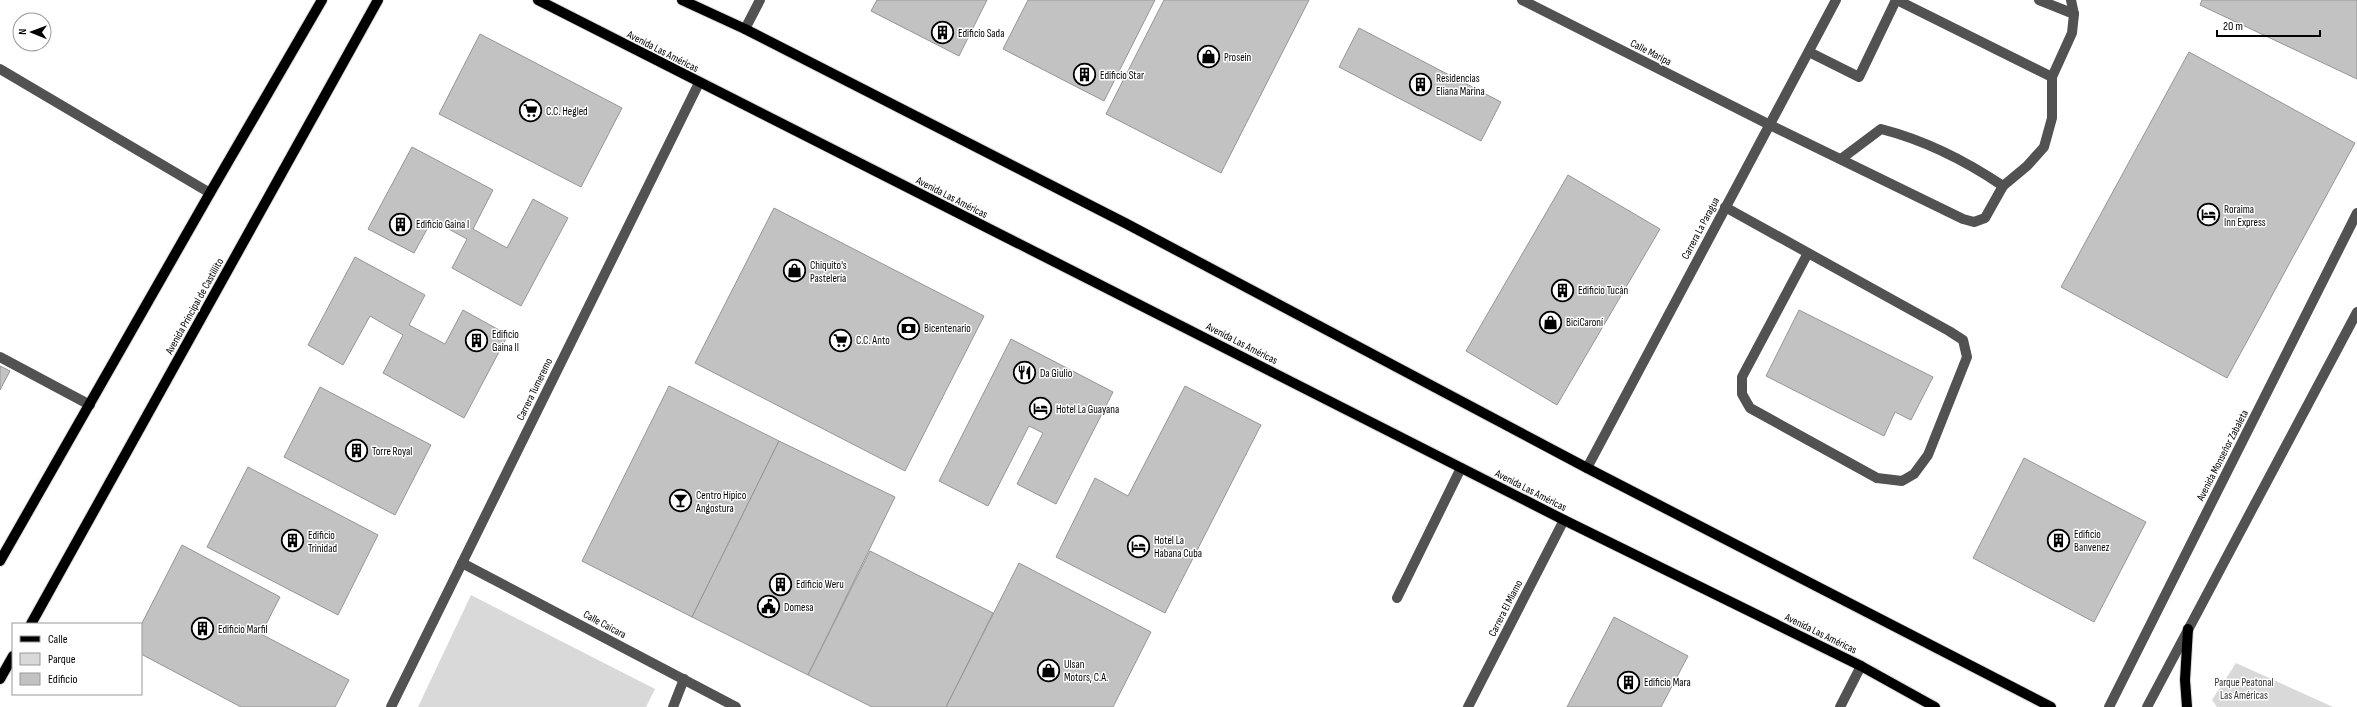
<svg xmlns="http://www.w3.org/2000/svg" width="2357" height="707" viewBox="0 0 2357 707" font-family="'Sofia Sans Condensed',sans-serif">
<rect width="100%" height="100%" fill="#fff"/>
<g fill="#d9d9d9">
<polygon points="471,595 655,689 646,707 418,707"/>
<polygon points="2236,663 2333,707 2217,707 2212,700"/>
</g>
<g fill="#c2c2c2" stroke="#969696">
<polygon points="877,0 987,0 959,56 871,11"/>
<polygon points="1028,0 1155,0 1104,101 1003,49"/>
<polygon points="1164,0 1309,0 1221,173 1106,114"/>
<polygon points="2202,0 2357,0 2357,79 2200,5"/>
<polygon points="1359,28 1501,102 1481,141 1339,67"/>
<polygon points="480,34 622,108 581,187 439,114"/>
<polygon points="2189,52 2355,143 2227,378 2061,287"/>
<polygon points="412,147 493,190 473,229 507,248 533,199 568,218 521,306 452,268 467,239 432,220 414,253 368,229"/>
<polygon points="1568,175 1660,229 1557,405 1466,351"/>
<polygon points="774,208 984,316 905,471 695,363"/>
<polygon points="355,257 425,295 409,325 445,344 463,310 508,335 464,418 383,373 403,335 370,316 343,365 308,345"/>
<polygon points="1799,310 1933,377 1911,420 1895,412 1884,436 1766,376"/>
<polygon points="1011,339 1113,392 1056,504 1017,484 1043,433 1029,426 988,506 939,481"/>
<polygon points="0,366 10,371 0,390"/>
<polygon points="669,386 779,441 692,617 582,561"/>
<polygon points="1185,386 1261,425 1165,613 1056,557 1095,478 1128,496"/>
<polygon points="320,387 431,445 395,515 284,457"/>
<polygon points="779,441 895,497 808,675 692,617"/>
<polygon points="2024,458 2146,522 2094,622 1973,558"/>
<polygon points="248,467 378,535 338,615 207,547"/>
<polygon points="182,545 280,597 261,634 349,680 335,707 241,707 141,654 141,625"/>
<polygon points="870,551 993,613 946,707 872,707 808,675"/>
<polygon points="1019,563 1151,632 1113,707 946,707"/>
<polygon points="1614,617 1688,656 1661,707 1567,707"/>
</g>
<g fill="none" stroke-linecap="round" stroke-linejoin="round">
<defs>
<g id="major">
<polyline points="538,0 1564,520 1861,666 1935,707"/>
<polyline points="682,0 745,29 1127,224 1587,468 2051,707"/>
<polyline points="0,561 210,193 322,0"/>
<polyline points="31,624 378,0"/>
<polyline points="0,679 13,656"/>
<polyline points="2187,707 2185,680 2188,629"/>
</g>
</defs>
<use href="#major" stroke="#dbdbdb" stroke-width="12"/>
<g stroke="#525252" stroke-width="10">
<polyline points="1522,0 1768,124 1963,219 1974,222 1985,218 2003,186 2027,166 2044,147 2052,118 2052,77 1897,0"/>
<polyline points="2039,0 2074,14 2072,33 2052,77"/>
<polyline points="2071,0 2074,14"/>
<polyline points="745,29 760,0"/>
<polyline points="1809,52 1859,77 1896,0"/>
<polyline points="0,69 210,193"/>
<path d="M1841 159 1881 129C1924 140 1966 161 2003 186"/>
<polyline points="1725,207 1949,331 1963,340 1967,357 1928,455 1914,474 1902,481 1877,478 1750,408 1742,394 1742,377 1808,253"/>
<polyline points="0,357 90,405"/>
<polyline points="1587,468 1836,0"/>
<polyline points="462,563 736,707"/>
<polyline points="1397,598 1461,468"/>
<polyline points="391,707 699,83"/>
<polyline points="673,707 684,679"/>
<polyline points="1468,707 1564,520"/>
<polyline points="1840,707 1861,666"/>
<polyline points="2109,707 2357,213"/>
<polyline points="2147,707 2357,312"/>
</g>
<use href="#major" stroke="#000" stroke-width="10"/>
</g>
<defs>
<symbol id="building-ring" viewBox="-11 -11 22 22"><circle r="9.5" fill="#fff" stroke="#000" stroke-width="1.5"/><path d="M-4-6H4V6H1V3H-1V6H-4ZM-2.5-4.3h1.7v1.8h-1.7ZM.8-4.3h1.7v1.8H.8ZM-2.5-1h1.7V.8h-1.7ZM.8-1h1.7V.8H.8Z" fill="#000"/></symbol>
<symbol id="shop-ring" viewBox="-11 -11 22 22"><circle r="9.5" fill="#fff" stroke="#000" stroke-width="1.5"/><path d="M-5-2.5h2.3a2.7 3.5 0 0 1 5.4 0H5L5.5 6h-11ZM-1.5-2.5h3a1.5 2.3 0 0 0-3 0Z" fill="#000"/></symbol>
<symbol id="supermarket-ring" viewBox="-11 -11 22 22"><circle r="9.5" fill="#fff" stroke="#000" stroke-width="1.5"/><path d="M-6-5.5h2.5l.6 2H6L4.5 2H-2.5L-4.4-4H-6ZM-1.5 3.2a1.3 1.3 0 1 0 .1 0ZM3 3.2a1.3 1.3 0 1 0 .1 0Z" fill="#000"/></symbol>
<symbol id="hotel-ring" viewBox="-11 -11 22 22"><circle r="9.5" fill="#fff" stroke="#000" stroke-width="1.5"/><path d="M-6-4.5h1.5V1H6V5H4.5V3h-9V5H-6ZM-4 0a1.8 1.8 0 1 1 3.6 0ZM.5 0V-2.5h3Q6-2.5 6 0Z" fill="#000"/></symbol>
<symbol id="bank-ring" viewBox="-11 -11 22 22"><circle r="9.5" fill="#fff" stroke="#000" stroke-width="1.5"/><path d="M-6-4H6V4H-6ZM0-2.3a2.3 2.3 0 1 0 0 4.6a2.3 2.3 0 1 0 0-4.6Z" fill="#000"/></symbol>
<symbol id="restaurant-ring" viewBox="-11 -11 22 22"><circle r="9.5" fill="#fff" stroke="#000" stroke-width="1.5"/><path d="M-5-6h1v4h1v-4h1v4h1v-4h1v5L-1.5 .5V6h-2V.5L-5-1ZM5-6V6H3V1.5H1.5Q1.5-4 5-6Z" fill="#000"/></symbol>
<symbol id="bar-ring" viewBox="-11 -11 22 22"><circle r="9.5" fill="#fff" stroke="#000" stroke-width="1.5"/><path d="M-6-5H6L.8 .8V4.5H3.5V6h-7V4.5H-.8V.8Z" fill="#000"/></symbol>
<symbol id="civic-ring" viewBox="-11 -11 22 22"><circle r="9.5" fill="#fff" stroke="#000" stroke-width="1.5"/><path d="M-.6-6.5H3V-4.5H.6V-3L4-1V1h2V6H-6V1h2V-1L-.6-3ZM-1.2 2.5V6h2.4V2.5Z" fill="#000"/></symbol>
</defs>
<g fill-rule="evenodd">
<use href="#building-ring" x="930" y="20" width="25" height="25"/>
<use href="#shop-ring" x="1196" y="44" width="25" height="25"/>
<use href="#building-ring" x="1072" y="62" width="25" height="25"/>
<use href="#building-ring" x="1408" y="72" width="25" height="25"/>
<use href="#supermarket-ring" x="518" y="98" width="25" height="25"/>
<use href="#hotel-ring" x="2196" y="202" width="25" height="25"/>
<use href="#building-ring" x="388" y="212" width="25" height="25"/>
<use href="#shop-ring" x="782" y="258" width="25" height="25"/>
<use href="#building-ring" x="1550" y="278" width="25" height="25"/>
<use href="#shop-ring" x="1538" y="310" width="25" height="25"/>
<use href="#bank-ring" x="896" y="316" width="25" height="25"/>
<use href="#building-ring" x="464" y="328" width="25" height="25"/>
<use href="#supermarket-ring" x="828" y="328" width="25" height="25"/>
<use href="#restaurant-ring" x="1012" y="360" width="25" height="25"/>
<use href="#hotel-ring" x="1028" y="396" width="25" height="25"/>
<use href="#building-ring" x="344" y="438" width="25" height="25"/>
<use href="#bar-ring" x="668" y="488" width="25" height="25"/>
<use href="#building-ring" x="2046" y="528" width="25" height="25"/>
<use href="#building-ring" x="280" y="528" width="25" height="25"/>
<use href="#hotel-ring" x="1126" y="534" width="25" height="25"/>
<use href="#building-ring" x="768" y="572" width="25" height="25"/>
<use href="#civic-ring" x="756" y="594" width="25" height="25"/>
<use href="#building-ring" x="190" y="616" width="25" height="25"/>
<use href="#shop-ring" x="1036" y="658" width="25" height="25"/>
<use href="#building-ring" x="1616" y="670" width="25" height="25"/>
</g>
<g text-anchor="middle" stroke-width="3" stroke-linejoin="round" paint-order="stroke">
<g font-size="11" fill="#000" stroke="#fff" text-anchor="start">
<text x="958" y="37">Edificio Sada</text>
<text x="1224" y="61">Prosein</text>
<text x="1100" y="79">Edificio Star</text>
<text x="1436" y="82">Residencias<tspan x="1436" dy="13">Eliana Marina</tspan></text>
<text x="546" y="115">C.C. Hegled</text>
<text x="2224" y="213">Roraima<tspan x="2224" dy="13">Inn Express</tspan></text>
<text x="416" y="228">Edificio Gaina I</text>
<text x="810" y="269">Chiquito's<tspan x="810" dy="13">Pastelería</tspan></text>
<text x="1578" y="294">Edificio Tucán</text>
<text x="1566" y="326">BiciCaroní</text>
<text x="924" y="332">Bicentenario</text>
<text x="492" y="338">Edificio<tspan x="492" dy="13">Gaina II</tspan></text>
<text x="856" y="344">C.C. Anto</text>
<text x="1040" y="377">Da Giulio</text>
<text x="1056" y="413">Hotel La Guayana</text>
<text x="372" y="455">Torre Royal</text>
<text x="696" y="499">Centro Hípico<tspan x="696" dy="13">Angostura</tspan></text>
<text x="2074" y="538">Edificio<tspan x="2074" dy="13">Banvenez</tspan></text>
<text x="308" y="539">Edificio<tspan x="308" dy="13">Trinidad</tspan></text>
<text x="1154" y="544">Hotel La<tspan x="1154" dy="13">Habana Cuba</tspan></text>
<text x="796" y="588">Edificio Weru</text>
<text x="784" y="611">Domesa</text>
<text x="218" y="633">Edificio Marfil</text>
<text x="1064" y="668">Ulsan<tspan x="1064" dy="13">Motors, C.A.</tspan></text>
<text x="1644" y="686">Edificio Mara</text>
</g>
<g font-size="11" fill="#000" stroke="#fff">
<text transform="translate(663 51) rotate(27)" y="4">Avenida Las Américas</text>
<text transform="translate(1651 52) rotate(27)" y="4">Calle Maripa</text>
<text transform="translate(952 197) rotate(27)" y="4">Avenida Las Américas</text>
<text transform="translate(1700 228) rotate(-62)" y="4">Carrera La Paragua</text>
<text transform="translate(194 306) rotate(-61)" y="4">Avenida Principal de Castillito</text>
<text transform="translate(1242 343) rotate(27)" y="4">Avenida Las Américas</text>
<text transform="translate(534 389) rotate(-64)" y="4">Carrera Tumeremo</text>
<text transform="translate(2222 455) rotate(-63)" y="4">Avenida Monseñor Zabaleta</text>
<text transform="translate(1531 490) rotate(27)" y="4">Avenida Las Américas</text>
<text transform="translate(1505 608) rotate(-63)" y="4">Carrera El Miamo</text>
<text transform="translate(605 624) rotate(28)" y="4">Calle Caicara</text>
<text transform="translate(1821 633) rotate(26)" y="4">Avenida Las Américas</text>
</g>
<g font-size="11" fill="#303030" stroke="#fff">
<text x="2244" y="686">Parque Peatonal<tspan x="2244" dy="13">Las Américas</tspan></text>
</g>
</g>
<rect x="12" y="623" width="130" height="72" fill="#ffffff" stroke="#999999"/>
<rect x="20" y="636" width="20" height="6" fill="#000000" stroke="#999999"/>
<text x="48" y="643" font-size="12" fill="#000000">Calle</text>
<rect x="20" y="653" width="20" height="12" fill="#d9d9d9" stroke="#999999"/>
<text x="48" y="663" font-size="12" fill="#000000">Parque</text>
<rect x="20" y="673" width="20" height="12" fill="#c2c2c2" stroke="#999999"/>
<text x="48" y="683" font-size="12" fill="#000000">Edificio</text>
<g transform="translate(32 32) rotate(271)"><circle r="19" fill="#ffffff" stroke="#999999"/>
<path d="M0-3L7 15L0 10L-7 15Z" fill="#000000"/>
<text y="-6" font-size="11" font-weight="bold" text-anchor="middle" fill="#000000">N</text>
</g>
<path d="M2217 30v6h103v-6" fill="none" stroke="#000000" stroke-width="2"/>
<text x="2223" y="30" font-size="12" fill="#000000" stroke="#ffffff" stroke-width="3" paint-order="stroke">20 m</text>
</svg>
